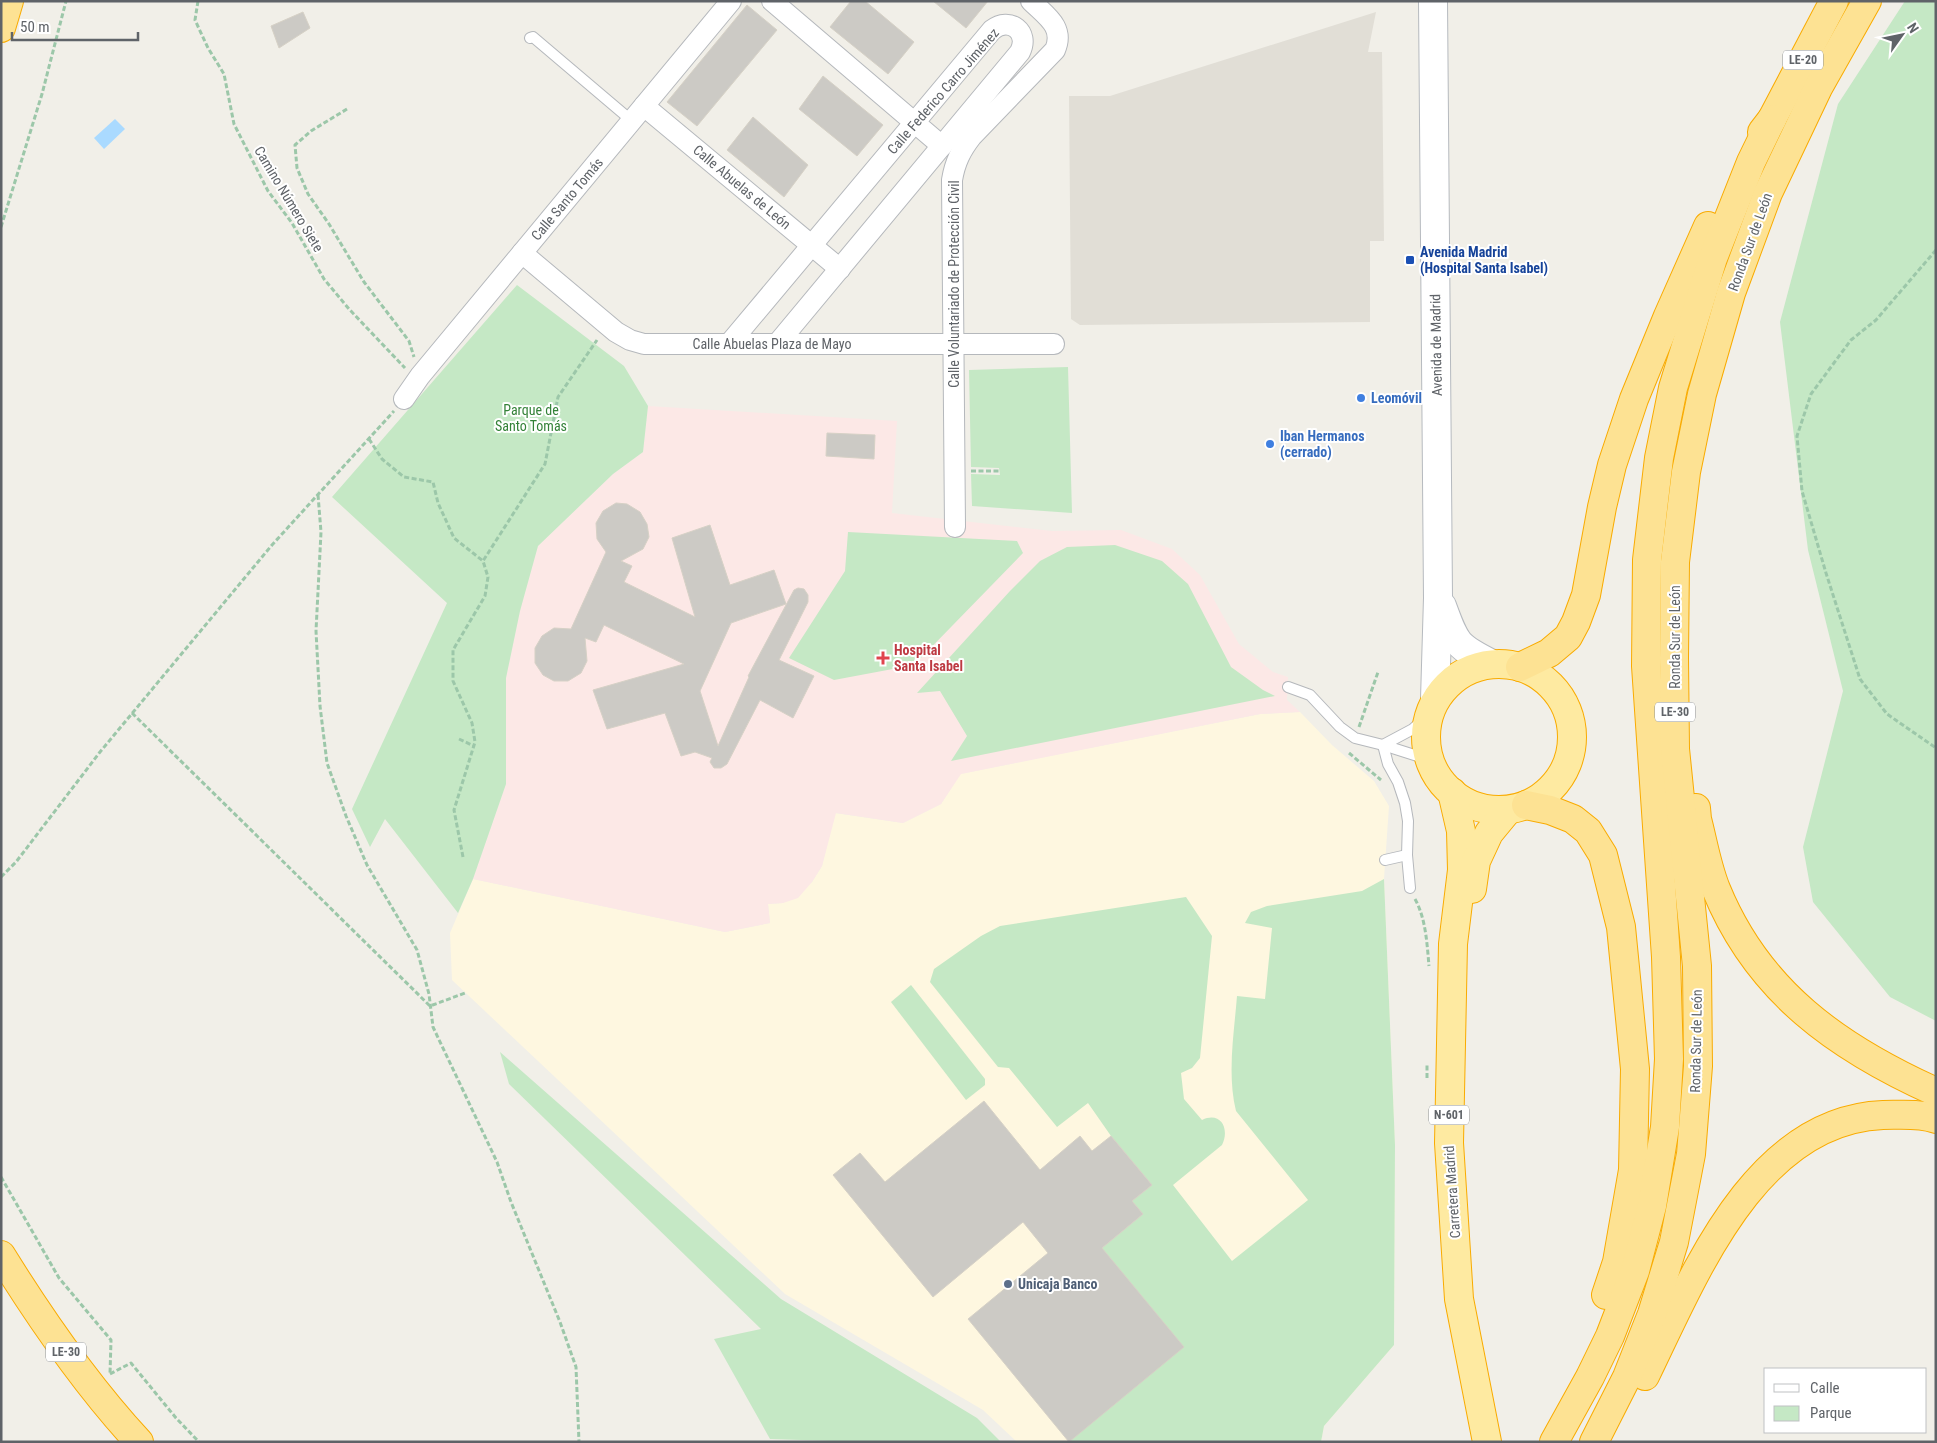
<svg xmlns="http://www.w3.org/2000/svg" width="1937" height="1443" viewBox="0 0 1937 1443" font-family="'Roboto Condensed',sans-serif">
<rect width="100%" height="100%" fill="#f1efe8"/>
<polygon fill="#fef7e0" points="1300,712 1332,745 1374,781 1389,806 1384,879 1395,1145 1394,1345 1324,1426 1321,1442 1017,1442 983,1410 785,1294 452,980 450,933 473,879 725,932 770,923 768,904 783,903 812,882 822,866 835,813 903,823 941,804 960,774 1260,714"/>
<polygon fill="#e1ded6" points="1376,12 1368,52 1382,52 1384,241 1370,241 1370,322 1080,325 1071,319 1069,96 1110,96"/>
<polygon fill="#fce8e6" points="648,406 897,421 892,513 1052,531 1121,530 1172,549 1200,575 1239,644 1273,672 1288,677 1287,700 1300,712 1260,714 961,774 941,804 903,823 836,813 822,866 812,882 798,898 783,903 768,904 770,923 725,932 473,879 506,784 506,678 520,611 538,546 613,474 643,452"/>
<g fill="#c5e8c5">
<polygon points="1905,1 1936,1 1936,1021 1890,997 1813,902 1803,847 1843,691 1808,550 1780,322 1838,104"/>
<polygon points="517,285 624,366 648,406 643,452 613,474 538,546 520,611 506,678 506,784 473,879 458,913 385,819 370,847 352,809 447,603 332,497"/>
<polygon points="1068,367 1072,513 972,506 971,474 1000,475 999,468 971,467 969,370"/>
<polygon points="848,532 1017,541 1023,553 914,665 834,680 789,658 845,571"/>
<polygon points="1115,545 1162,561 1188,584 1231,667 1263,690 1275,696 951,761 967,736 940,691 917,693 1010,591 1040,561 1067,547"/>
<path d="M1384 879 1395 1145 1394 1345 1324 1426 1321 1442H1069L1102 1248 1143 1214 1132 1201 1152 1185 1111 1136 1088 1103 1057 1127 1009 1068 998 1067 930 982 934 969 981 936 1000 926 1186 897 1212 936 1200 1058 1192 1068 1181 1073 1184 1099 1202 1120C1221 1111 1230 1129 1222 1145L1173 1185 1232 1261 1308 1200 1236 1111C1227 1074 1234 1034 1237 996L1265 999 1272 928 1245 923 1251 912 1267 906 1362 891Z"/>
<polygon points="911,985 985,1079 985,1085 966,1100 891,1002"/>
<polygon points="500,1052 781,1299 977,1418 1001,1442 864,1442 770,1439 714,1339 761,1329 509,1084"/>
</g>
<polygon fill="#aadaff" points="115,119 125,129 104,149 94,138"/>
<g fill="#cccac5" stroke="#d6d1c6">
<polygon points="851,1 865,1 914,42 888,74 830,27"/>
<polygon points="933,1 988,1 966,28"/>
<polygon points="747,5 777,30 697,126 667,102"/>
<polygon points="303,12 310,28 279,48 271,26"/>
<polygon points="823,76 883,125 857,156 799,109"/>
<polygon points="753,117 808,165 784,197 727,150"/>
<polygon points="827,433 875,435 874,459 826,456"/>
<polygon points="616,503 627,504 640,512 647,524 649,537 643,549 621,561 632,566 624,582 695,617 672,538 710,525 730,585 774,570 786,604 731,623 700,691 718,746 749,677 748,676 794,590 798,588 804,589 808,595 808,602 779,660 814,676 793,718 760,700 727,764 721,768 714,768 710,762 712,758 695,752 681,756 665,713 607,729 593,690 684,664 604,625 596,642 585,638 587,661 581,673 568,681 554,681 543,675 535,663 535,648 542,636 554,628 571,629 606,552 597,539 596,523 603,511"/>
<polygon points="984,1101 1040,1170 1080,1136 1092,1151 1111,1136 1152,1185 1132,1201 1143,1214 1102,1248 1184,1347 1069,1442 968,1319 1048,1253 1023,1222 933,1297 833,1175 860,1153 885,1182"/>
</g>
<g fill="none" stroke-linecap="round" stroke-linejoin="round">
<defs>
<g id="service">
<polyline points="530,38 533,37 632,121"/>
<polyline points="1288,687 1310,695 1340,727 1355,738 1383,745 1430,760"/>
<polyline points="1383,745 1388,764 1398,782 1405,803 1408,821 1407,855 1410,888"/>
<polyline points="1383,745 1413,729 1427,716"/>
<polyline points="1385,860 1407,855"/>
</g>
<g id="minor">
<polyline points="772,1 942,146"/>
<polyline points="644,106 840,269"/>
<polyline points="522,253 616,332 630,340 644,344 1054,344"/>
<path d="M729 344 992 30C1010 16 1030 32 1020 52L777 344"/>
<polyline points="404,399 420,376 731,1"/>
<path d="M955 527 952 180C955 162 961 150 972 136L1055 50C1065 27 1046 16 1031 1"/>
</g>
<g id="secondary">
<polyline points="1433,1 1438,598 1435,699"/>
<path d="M1442 606C1456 644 1456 646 1492 664"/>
</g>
<g id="trunk">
<circle cx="1499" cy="737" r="73"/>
<polyline points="1452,792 1461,831 1462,870 1453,944 1449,1143 1459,1299 1487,1442"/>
<polyline points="1472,889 1476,861 1489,833 1508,810"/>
</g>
<g id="motorway">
<polyline points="1,28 9,1"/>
<polyline points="1762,132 1772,119 1834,1"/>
<polyline points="1520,667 1549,653 1568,637 1576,622 1586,595 1602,507 1612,465 1634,399 1668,316 1708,226"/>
<polyline points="1526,805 1550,810 1573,819 1588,831 1603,855 1621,927 1635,1069 1633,1170 1617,1262 1606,1295"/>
<path d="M1696 808 1697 819C1703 842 1707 867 1716 889 1758 992 1838 1048 1936 1092"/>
<path d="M1 1255C42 1321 86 1385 139 1442"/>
<path d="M1645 1376C1693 1278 1754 1120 1883 1115 1900 1115 1920 1113 1936 1119"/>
<polyline points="1554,1442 1590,1377 1610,1336 1635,1271 1652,1206 1665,1127 1669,1059 1666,957 1646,666 1647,560 1659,458 1673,388 1713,258 1751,162 1772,119"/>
<polyline points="1594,1442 1627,1377 1652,1314 1674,1242 1691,1154 1698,1066 1697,966 1675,749 1674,658 1675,562 1686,472 1702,394 1731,293 1768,193 1818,88 1867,1"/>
</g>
</defs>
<use href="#service" stroke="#b5b8bc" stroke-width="12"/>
<use href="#minor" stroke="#b5b8bc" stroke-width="22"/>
<use href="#secondary" stroke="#b6babf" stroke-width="30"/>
<use href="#trunk" stroke="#f9ab00" stroke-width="30"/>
<use href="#motorway" stroke="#f9ab00" stroke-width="30"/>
<g stroke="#9cc7a9" stroke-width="3" stroke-dasharray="5 2.5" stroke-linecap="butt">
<polyline points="198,1 195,20 208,48 224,74 234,124 268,191 292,223 324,279 349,309 405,368"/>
<polyline points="347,109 311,131 295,145 297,168 308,194 329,224 364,282 409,341 414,357"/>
<polyline points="1,227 42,94 66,1"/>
<polyline points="1936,250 1876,320 1851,340 1811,394 1797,436 1802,491 1826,573 1860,679 1887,714 1936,748"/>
<polyline points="369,439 382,459 404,477 433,482 438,503 454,538 483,561"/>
<polyline points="971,471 1000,471"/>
<polyline points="318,495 321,532 316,631 320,706 327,763 346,816 367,865 417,950 429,994 433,1027 497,1162 511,1202 560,1322 576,1367 579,1442"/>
<polyline points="132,713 430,1006 465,993"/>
<polyline points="1359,727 1378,672"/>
<polyline points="459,739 474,746"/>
<polyline points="1349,753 1381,780"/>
<polyline points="463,857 454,810 475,742 472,723 453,681 453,650 485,596 488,577 483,561 545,464 558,397 597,340"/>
<polyline points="1,877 16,862 100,752 272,545 394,411"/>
<path d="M1415 899C1426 919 1427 944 1429 966"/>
<polyline points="1427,1078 1427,1064"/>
<polyline points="1,1177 59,1278 111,1340 110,1374"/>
<polyline points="110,1374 131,1363 176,1418 199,1442"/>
</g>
<use href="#service" stroke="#fff" stroke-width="10"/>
<use href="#minor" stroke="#fff" stroke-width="20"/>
<use href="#secondary" stroke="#fff" stroke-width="28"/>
<use href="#trunk" stroke="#feeaa1" stroke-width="28"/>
<use href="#motorway" stroke="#fde293" stroke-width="28"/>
</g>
<rect fill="#1a4fb4" stroke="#fff" stroke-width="2" x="1405" y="255" width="10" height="10" rx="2.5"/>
<g fill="#3f7fe0" stroke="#fff" stroke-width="2">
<circle cx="1361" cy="398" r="5"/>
<circle cx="1270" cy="444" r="5"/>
</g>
<path fill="#e0444e" stroke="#fff" stroke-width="2" d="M880.5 650.5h5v5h5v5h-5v5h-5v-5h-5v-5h5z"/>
<circle fill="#5c6f8a" stroke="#fff" stroke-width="2" cx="1008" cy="1284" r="5"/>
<g text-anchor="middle" stroke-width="4" stroke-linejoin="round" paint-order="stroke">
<g fill="#fff" stroke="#8f9295" stroke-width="1">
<rect x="1783" y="50.5" width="40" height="19" rx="4"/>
<rect x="1655" y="702.5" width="40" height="19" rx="4"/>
<rect x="1429" y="1105.5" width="40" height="19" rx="4"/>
<rect x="46" y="1342.5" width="40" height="19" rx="4"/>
</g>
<g font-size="12" font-weight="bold" fill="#5f6368">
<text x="1803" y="64">LE-20</text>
<text x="1675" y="716">LE-30</text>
<text x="1449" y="1119">N-601</text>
<text x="66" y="1356">LE-30</text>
</g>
<g font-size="14" fill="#5f6368" stroke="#fff">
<text transform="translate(943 91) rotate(-49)" y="5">Calle Federico Carro Jiménez</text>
<text transform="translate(742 187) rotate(40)" y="5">Calle Abuelas de León</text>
<text transform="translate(289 199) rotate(59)" y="5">Camino Número Siete</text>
<text transform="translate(567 199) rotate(-50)" y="5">Calle Santo Tomás</text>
<text transform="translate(1750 242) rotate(-70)" y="5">Ronda Sur de León</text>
<text transform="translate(954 284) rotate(-90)" y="5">Calle Voluntariado de Protección Civil</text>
<text x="772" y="349">Calle Abuelas Plaza de Mayo</text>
<text transform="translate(1436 345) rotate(-91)" y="5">Avenida de Madrid</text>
<text transform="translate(1675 637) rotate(-90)" y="5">Ronda Sur de León</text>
<text transform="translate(1696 1041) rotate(-89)" y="5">Ronda Sur de León</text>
<text transform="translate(1452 1192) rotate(-94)" y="5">Carretera Madrid</text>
</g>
<g font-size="14" font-weight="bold" fill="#164399" stroke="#fff" text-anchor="start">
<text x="1420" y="257">Avenida Madrid<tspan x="1420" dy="16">(Hospital Santa Isabel)</tspan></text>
</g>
<g font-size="14" font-weight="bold" fill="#366cbe" stroke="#fff" text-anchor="start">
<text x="1371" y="403">Leomóvil</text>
<text x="1280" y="441">Iban Hermanos<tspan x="1280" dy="16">(cerrado)</tspan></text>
</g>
<g font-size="14" fill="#348238" stroke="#fff">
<text x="531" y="415">Parque de<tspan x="531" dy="16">Santo Tomás</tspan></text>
</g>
<g font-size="14" font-weight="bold" fill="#be3a42" stroke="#fff" text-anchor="start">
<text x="894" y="655">Hospital<tspan x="894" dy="16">Santa Isabel</tspan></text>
</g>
<g font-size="14" font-weight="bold" fill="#4e5e75" stroke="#fff" text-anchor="start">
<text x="1018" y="1289">Unicaja Banco</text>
</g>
</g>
<rect width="1937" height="1443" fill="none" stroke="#5f6368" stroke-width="5"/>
<rect x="1764" y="1368" width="162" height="65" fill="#ffffff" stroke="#bfc1c3"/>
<rect x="1774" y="1384" width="25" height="8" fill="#ffffff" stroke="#bfc1c3"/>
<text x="1810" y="1393" font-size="15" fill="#5f6368">Calle</text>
<rect x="1774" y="1406" width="25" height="15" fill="#c5e8c5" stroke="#bfc1c3"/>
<text x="1810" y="1418" font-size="15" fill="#5f6368">Parque</text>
<g transform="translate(1902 35) rotate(57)" stroke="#ffffff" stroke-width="4" paint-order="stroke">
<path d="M0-4L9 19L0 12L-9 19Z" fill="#5f6368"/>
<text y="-8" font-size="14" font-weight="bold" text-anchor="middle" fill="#5f6368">N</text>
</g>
<path d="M12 32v8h126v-8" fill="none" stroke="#5f6368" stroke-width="2.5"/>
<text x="20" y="32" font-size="15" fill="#5f6368" stroke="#ffffff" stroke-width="4" paint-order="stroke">50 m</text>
</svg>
